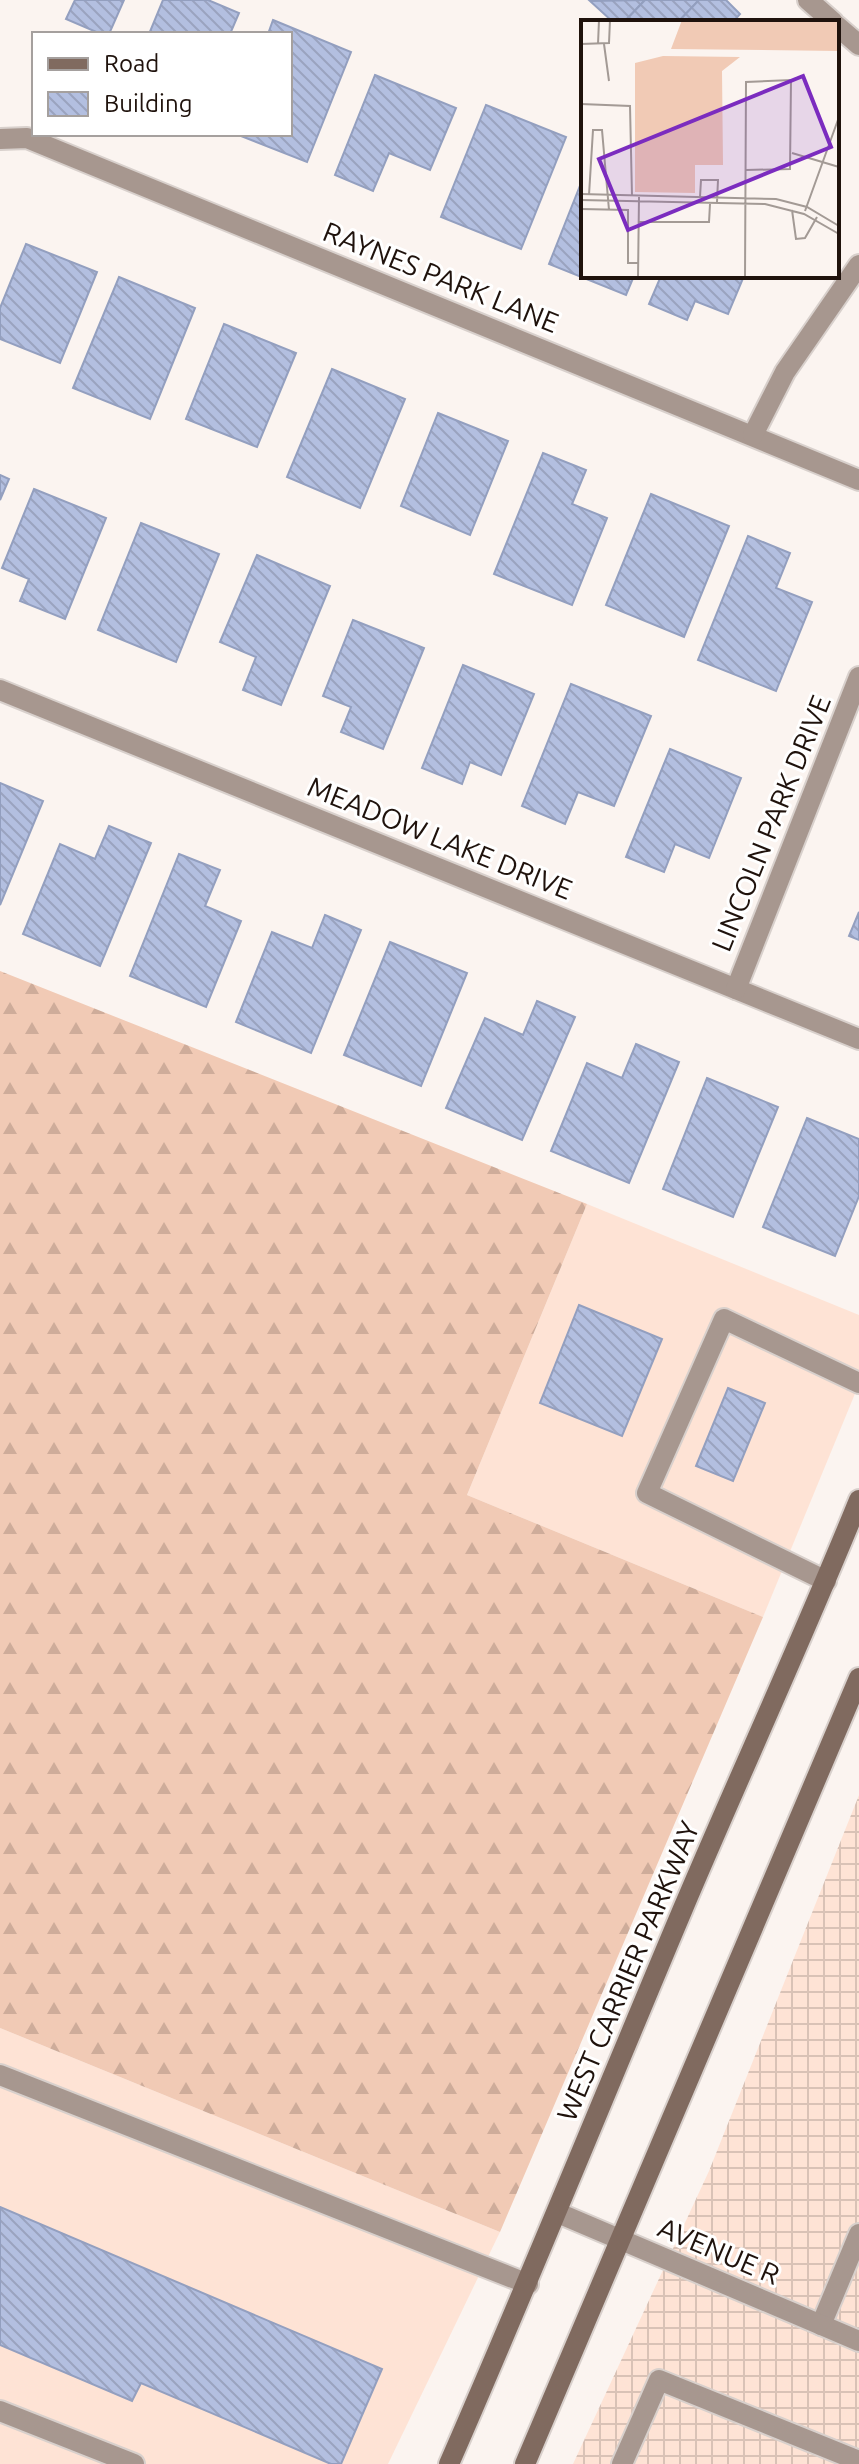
<svg xmlns="http://www.w3.org/2000/svg" width="859" height="2464" viewBox="0 0 859 2464" font-family="Ubuntu,sans-serif">
<defs>
<pattern id="industrial-grid" width="8" height="8" patternUnits="userSpaceOnUse" patternTransform="scale(2)"><rect width="8" height="8" fill="#fee3d5"/><path d="M0 4h8M4 0v8" fill="none" stroke="#d9c2b6"/></pattern>
<pattern id="forest-firs" width="22" height="20" patternUnits="userSpaceOnUse" patternTransform="scale(2)"><rect width="22" height="20" fill="#f1cab5"/><path d="M5 1l3.5 6h-7zM16 11l3.5 6h-7z" fill="#ceac9a"/></pattern>
<pattern id="building-back-hatch" width="6" height="6" patternUnits="userSpaceOnUse" patternTransform="scale(2)"><rect width="6" height="6" fill="#b3bfe0"/><path d="M-1 5l2 2M0 0l6 6M5-1l2 2" fill="none" stroke="#9aa3bf"/></pattern>
</defs>
<rect width="100%" height="100%" fill="#fbf4f0"/>
<g fill="#fee3d5">
<polygon points="587,1204 859,1315 859,1384 763,1617 467,1495"/>
<polygon points="0,2028 500,2232 388,2464 0,2464"/>
</g>
<polygon fill="url(#industrial-grid)" points="859,1795 859,2464 573,2464 709,2171"/>
<polygon fill="url(#forest-firs)" points="0,971 587,1204 467,1495 763,1617 500,2232 0,2028"/>
<g fill="url(#building-back-hatch)" stroke="#939fbf" stroke-width="2">
<polygon points="75,0 124,0 109,34 101,34 66,19"/>
<polygon points="163,0 208,0 239,13 230,34 149,34"/>
<polygon points="645,0 624,22 613,22 590,1"/>
<polygon points="645,0 699,0 678,22 624,22"/>
<polygon points="699,0 726,0 740,14 733,22 678,22"/>
<polygon points="273,20 351,52 307,162 236,134 290,134 290,34 268,34"/>
<polygon points="375,75 456,108 430,170 389,153 373,191 335,175"/>
<polygon points="486,105 566,137 521,249 441,217"/>
<polygon points="583,178 583,276 634,276 626,295 549,264"/>
<polygon points="26,244 97,272 60,363 0,339 0,308"/>
<polygon points="661,276 744,276 728,314 695,301 687,320 649,304"/>
<polygon points="119,277 195,308 150,419 73,388"/>
<polygon points="224,324 296,353 257,447 186,419"/>
<polygon points="332,369 405,399 360,508 287,477"/>
<polygon points="438,413 508,441 470,535 401,506"/>
<polygon points="543,453 586,470 572,504 607,518 572,605 494,574"/>
<polygon points="0,475 9,479 0,500"/>
<polygon points="34,489 106,518 65,619 20,601 29,579 2,568"/>
<polygon points="651,494 729,526 684,637 606,605"/>
<polygon points="141,523 219,554 176,662 98,630"/>
<polygon points="748,536 790,553 776,588 812,602 776,691 698,660"/>
<polygon points="257,555 330,586 281,705 243,690 256,657 220,642"/>
<polygon points="353,620 424,648 383,749 341,732 351,707 323,696"/>
<polygon points="463,665 534,694 501,775 470,762 462,784 422,768"/>
<polygon points="571,684 651,716 614,806 578,792 565,824 522,806"/>
<polygon points="670,749 741,778 709,858 675,844 664,872 626,857"/>
<polygon points="0,783 43,801 0,905"/>
<polygon points="109,826 151,843 100,966 23,934 60,844 95,859"/>
<polygon points="179,854 220,870 205,906 241,921 206,1007 130,976"/>
<polygon points="859,912 859,940 849,936"/>
<polygon points="325,915 361,930 311,1053 236,1022 272,932 312,948"/>
<polygon points="390,942 467,973 421,1086 344,1055"/>
<polygon points="537,1001 575,1017 522,1140 446,1108 485,1018 523,1035"/>
<polygon points="636,1044 679,1062 629,1183 551,1151 587,1063 622,1078"/>
<polygon points="707,1078 778,1107 733,1217 663,1189"/>
<polygon points="807,1118 859,1139 859,1196 835,1256 763,1227"/>
<polygon points="579,1305 662,1339 622,1436 540,1403"/>
<polygon points="728,1388 765,1403 733,1481 696,1466"/>
<polygon points="0,2207 382,2369 341,2464 331,2464 141,2383 132,2401 0,2345"/>
</g>
<g fill="none" stroke-linecap="round" stroke-linejoin="round">
<defs>
<g id="lane">
<polyline points="826,1581 647,1493 724,1319 859,1383"/>
<polyline points="0,2075 528,2284"/>
<polyline points="821,2325 859,2234"/>
<polyline points="0,2411 134,2464"/>
<polyline points="622,2464 659,2380 859,2461"/>
</g>
<g id="street">
<polyline points="808,0 833,22"/>
<polyline points="837,26 859,45"/>
<polyline points="0,139 27,138 859,480"/>
<polyline points="753,435 785,372 859,265"/>
<polyline points="0,690 859,1039"/>
<polyline points="736,989 859,677"/>
<polyline points="558,2213 859,2341"/>
</g>
<g id="secondary">
<path d="M449 2464C529 2281 604 2096 682 1911 740 1774 803 1638 859 1500"/>
<polyline points="525,2464 859,1678"/>
</g>
</defs>
<use href="#lane" stroke="#d8d0cc" stroke-width="24"/>
<use href="#street" stroke="#d8d0cc" stroke-width="24"/>
<use href="#secondary" stroke="#d8d0cc" stroke-width="24"/>
<use href="#lane" stroke="#a7978f" stroke-width="20"/>
<use href="#street" stroke="#a7978f" stroke-width="20"/>
<use href="#secondary" stroke="#806a5f" stroke-width="20"/>
</g>
<g text-anchor="middle" stroke-width="6" stroke-linejoin="round" paint-order="stroke">
<g font-size="28" fill="#1f120c" stroke="#fff">
<text transform="translate(441 277) rotate(22)" y="10">RAYNES PARK LANE</text>
<text transform="translate(771 823) rotate(-68)" y="10">LINCOLN PARK DRIVE</text>
<text transform="translate(440 838) rotate(22)" y="10">MEADOW LAKE DRIVE</text>
<text transform="translate(628 1971) rotate(-67)" y="10">WEST CARRIER PARKWAY</text>
<text transform="translate(719 2251) rotate(23)" y="10">AVENUE R</text>
</g>
</g>
<g transform="translate(581 20)">
<rect width="258" height="258" fill="#fbf4f0"/>
<path d="M101 0H258V31L90 29ZM82 36 159 37 141 51 142 145H114V173L54 172V43Z" fill="#f1cab5"/>
<path fill="none" stroke="#a39a95" stroke-width="2" d="M0 24 28 23 29 0M17 24 18 0M23 24 28 61M0 84 49 86 51 176M211 133 258 147M0 174 195 179 226 187 258 206M8 175 12 110H21L28 190M119 177 120 160H137L136 182M0 180 184 184 223 194 258 214M0 189 47 190V243H57M211 190 215 219 224 218 236 197M224 191 258 97M57 202H128L129 184M57 258 58 177M164 258 165 62 210 60 209 149 165 150"/>
<path fill="#7b2cbf" fill-opacity="0.15" stroke="#7b2cbf" stroke-width="4" d="M222 56 250 127 47 210 18 139Z"/>
<rect width="258" height="258" fill="none" stroke="#1f120c" stroke-width="4"/>
</g>
<rect x="32" y="32" width="260" height="104" fill="#ffffff" stroke="#a5a09e" stroke-width="2"/>
<rect x="48" y="58" width="40" height="12" fill="#806a5f" stroke="#a5a09e" stroke-width="2"/>
<text x="104" y="72" font-size="24" fill="#1f120c">Road</text>
<rect x="48" y="92" width="40" height="24" fill="url(#building-back-hatch)" stroke="#a5a09e" stroke-width="2"/>
<text x="104" y="112" font-size="24" fill="#1f120c">Building</text>
</svg>
